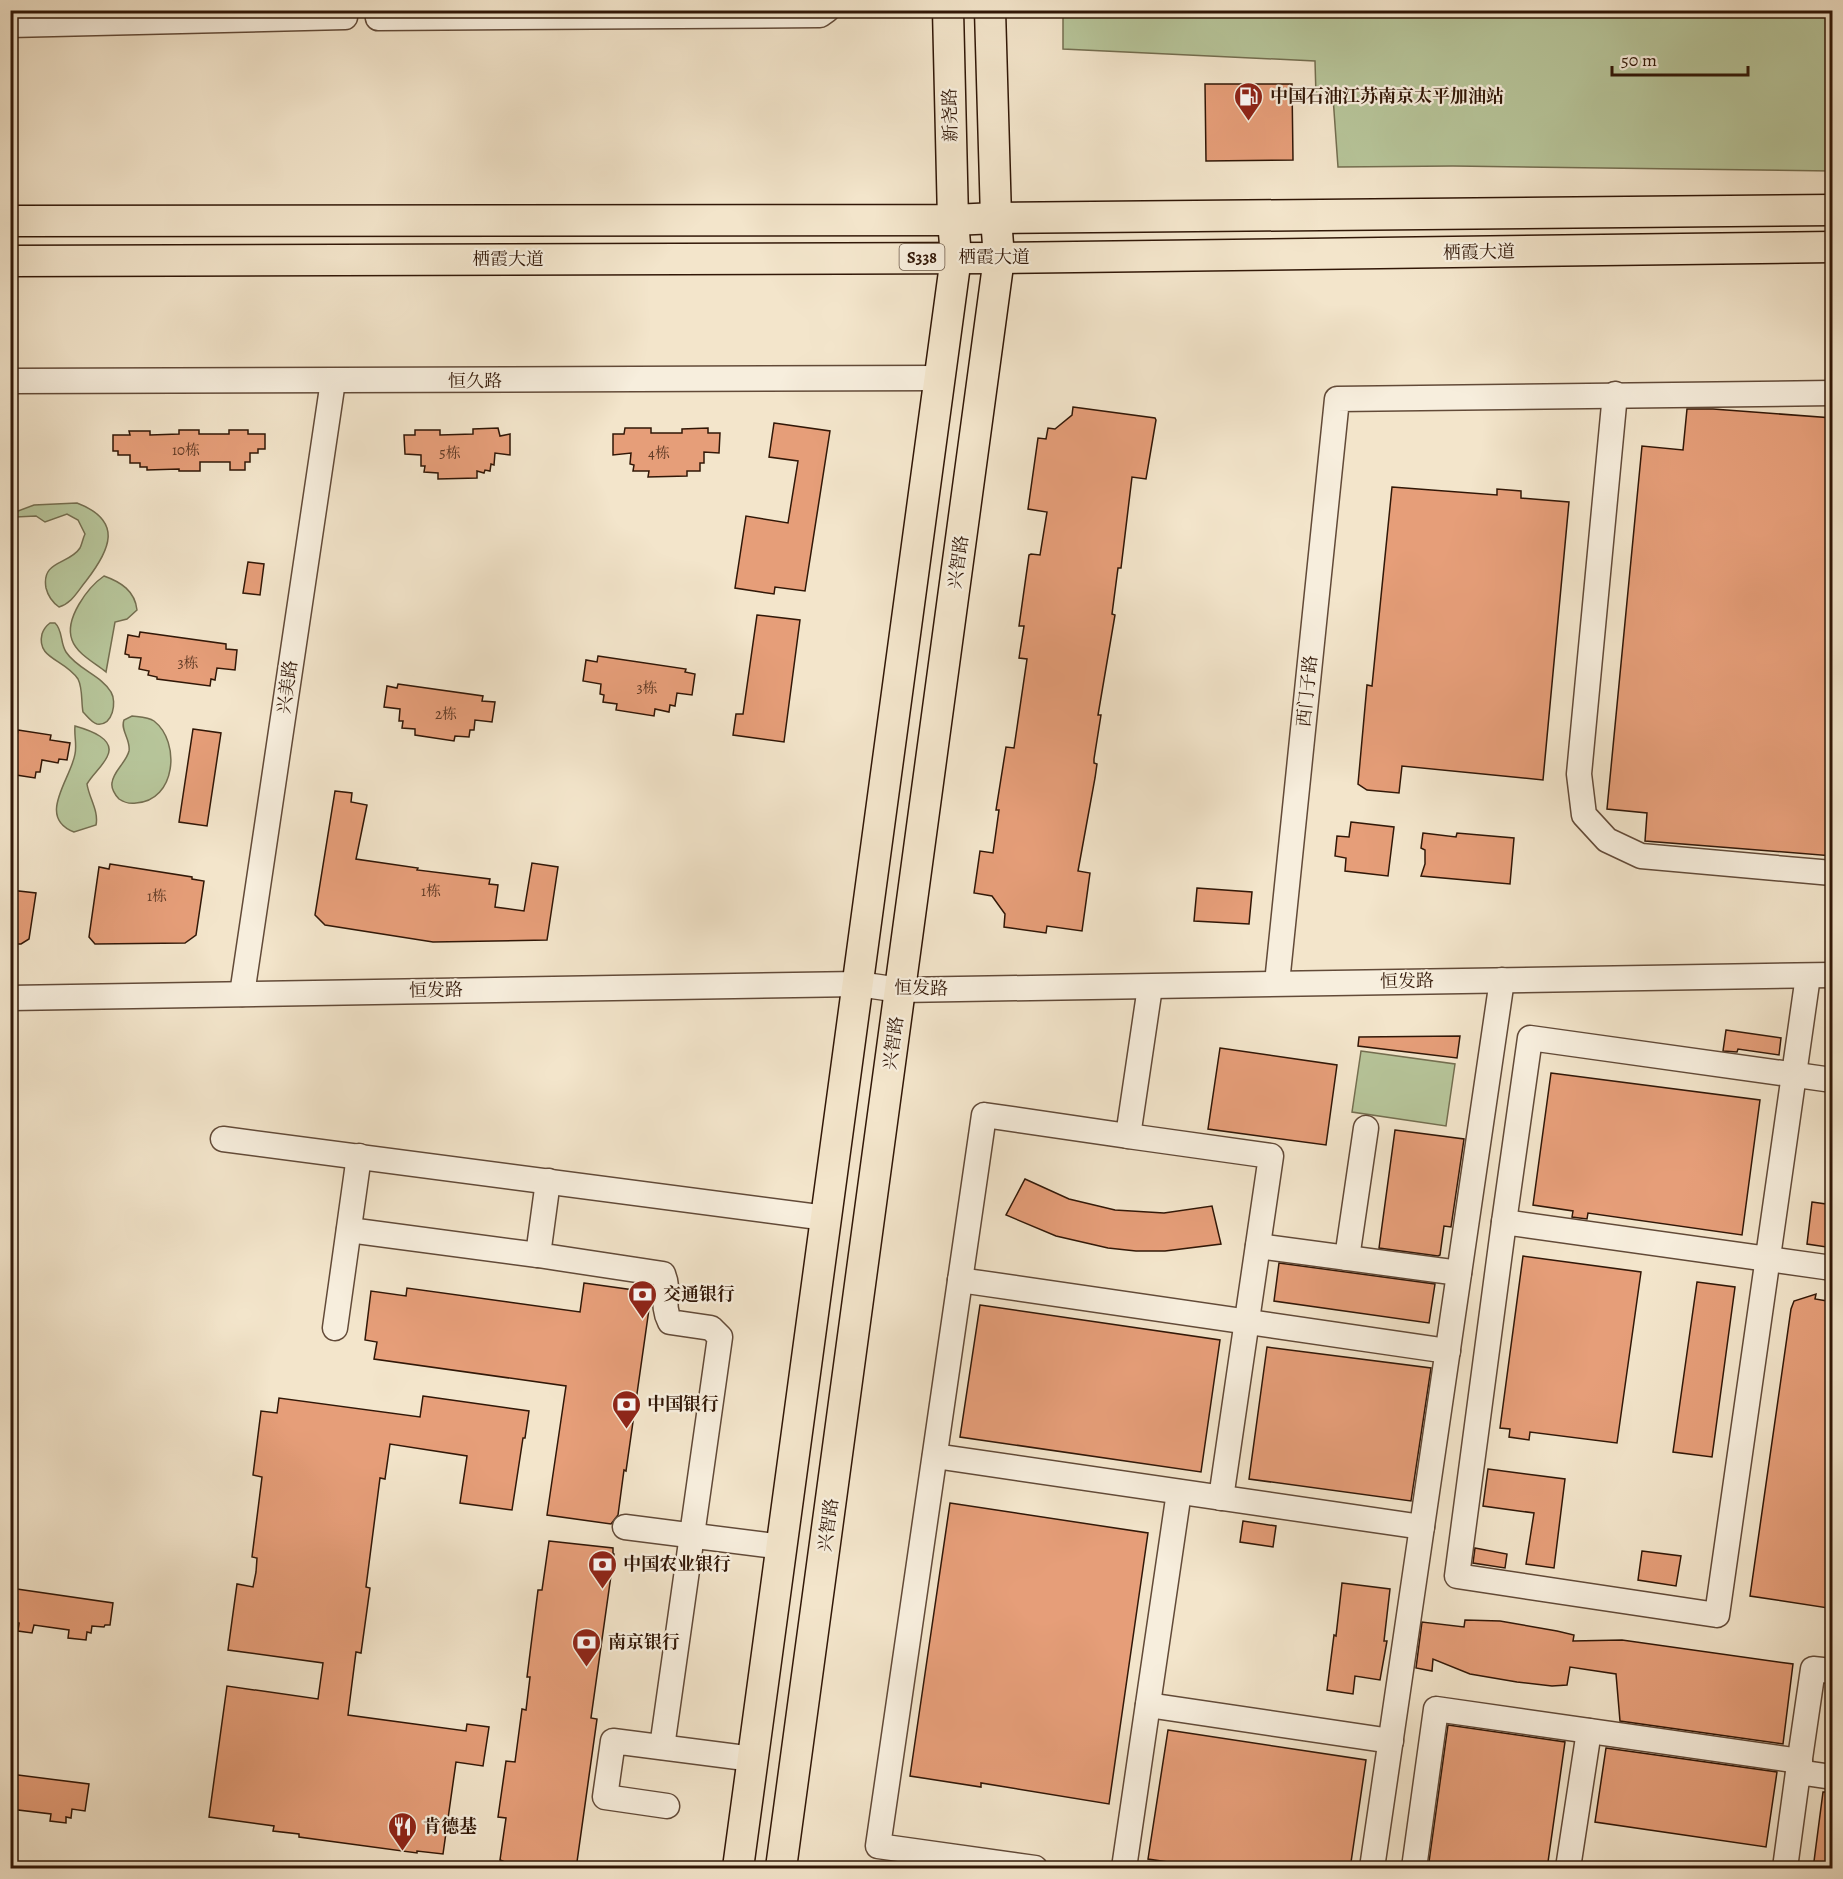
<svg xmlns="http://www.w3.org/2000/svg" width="1843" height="1879" viewBox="0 0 1843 1879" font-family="Alegreya,'Noto Serif SC',serif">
<rect width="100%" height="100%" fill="#f3e5cb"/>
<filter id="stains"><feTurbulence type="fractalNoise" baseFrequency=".00333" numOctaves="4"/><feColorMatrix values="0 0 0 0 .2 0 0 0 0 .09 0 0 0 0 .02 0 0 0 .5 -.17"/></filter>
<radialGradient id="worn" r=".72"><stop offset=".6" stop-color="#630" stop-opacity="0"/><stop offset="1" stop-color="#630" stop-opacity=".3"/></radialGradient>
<g fill="#b7c59a" stroke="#746e50" stroke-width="1.5">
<polygon points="1063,11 1832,11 1832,171 1453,166 1338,167 1333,97 1316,96 1315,61 1063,49"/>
<path d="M77 503C124 521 110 550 86 581 77 592 72 603 59 607 52 602 48 596 46 588 41 560 69 565 80 548 82 544 83 538 85 534L78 520 67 514 45 522 36 516 16 517 18 511 34 505Z"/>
<path d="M104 576C121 582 135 591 137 610L127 619 115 622 106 672C95 663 77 654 72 640 64 619 88 587 104 576Z"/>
<path d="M50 623H55C63 630 60 643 66 652 77 669 102 676 111 692 117 702 113 726 97 724 92 723 87 716 83 712 81 702 83 689 78 679 65 659 36 659 42 634 44 628 46 626 50 623Z"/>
<path d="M132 716C139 717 148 717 154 721 181 742 176 801 136 803 130 804 125 803 119 799 115 795 111 788 112 783 113 771 126 763 129 751 131 740 120 730 124 720Z"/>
<path d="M75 726C89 730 117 739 107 757 102 767 93 774 87 784 89 798 99 811 96 825L74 832C36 817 71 779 75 754 77 745 74 735 75 726Z"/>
<polygon points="1361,1051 1455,1064 1446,1126 1352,1112"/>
</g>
<g fill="#e69e79" stroke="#311707" stroke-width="1.5">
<polygon points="1205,84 1292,84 1293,160 1206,161"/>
<polygon points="1073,407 1155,418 1156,420 1146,479 1132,477 1121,568 1118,568 1112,614 1115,615 1098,715 1101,715 1094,759 1094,763 1097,764 1095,778 1078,871 1090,873 1082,931 1047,926 1046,933 1004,927 1005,914 992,896 974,893 980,851 993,853 999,810 996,810 1006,747 1014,748 1027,659 1019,658 1024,626 1019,626 1029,555 1031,554 1040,555 1047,512 1028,509 1038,438 1046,439 1048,428 1055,429 1072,415"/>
<polygon points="1687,409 1713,409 1833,418 1833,856 1645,841 1647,813 1607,809 1642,446 1683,450"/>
<polygon points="774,423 830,431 805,591 775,587 774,594 735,588 746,516 788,523 798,461 769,457"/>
<polygon points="498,428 500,436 510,434 510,455 495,453 494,465 491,464 490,471 485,470 484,473 477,471 477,478 438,479 438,473 424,472 425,466 421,466 421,455 405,454 404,435 415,435 415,430 440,430 440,435 473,434 473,429"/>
<polygon points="625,428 651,428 651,433 682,433 682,429 708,428 708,433 720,433 719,453 704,452 704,463 700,463 700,471 687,471 687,476 648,477 649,471 633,471 634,465 630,464 631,453 613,455 613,434 624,434"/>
<polygon points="179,430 199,430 199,434 229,434 229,430 248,430 248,434 265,434 265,449 258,449 258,453 250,453 250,462 245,462 245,470 230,470 230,462 200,462 200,471 179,471 179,469 147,470 147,467 140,467 140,463 130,463 130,455 118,455 118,451 113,451 113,435 130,435 129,431 150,431 150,435 179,434"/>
<polygon points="1392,487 1497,495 1497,489 1521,491 1521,498 1569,502 1543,780 1402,766 1399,793 1367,790 1358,784 1367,685 1372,686"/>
<polygon points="248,562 264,564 260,595 243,593"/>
<polygon points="757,615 800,620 784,742 733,735 736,714 743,714"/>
<polygon points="140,632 226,644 226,649 237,650 235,670 217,668 215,680 211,679 210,686 157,679 157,677 148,675 149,671 139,669 141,658 129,657 129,655 125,654 128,635 139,637"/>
<polygon points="598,656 686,669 685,672 695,674 692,695 677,693 675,706 670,705 669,712 655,709 654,716 616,710 617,704 603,702 604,695 600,694 601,684 583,681 586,660 597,662"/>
<polygon points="398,684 483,696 482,701 495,702 492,722 475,720 474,730 470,730 469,737 455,736 454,741 415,735 415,729 402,728 403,721 399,721 400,709 384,707 387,686 397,688"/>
<polygon points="193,729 221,733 207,826 179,822"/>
<polygon points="18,730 51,735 50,740 70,743 67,760 59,759 58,763 42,760 40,772 36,772 35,778 10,774 10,735 17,736"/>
<polygon points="335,791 352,793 351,802 367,805 356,859 418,868 417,870 490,879 489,884 498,885 495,907 524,911 532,863 558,867 547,940 433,942 325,925 315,915"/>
<polygon points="1351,822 1394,827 1388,876 1345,871 1346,858 1335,856 1337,836 1349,837"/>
<polygon points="1423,833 1456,837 1457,833 1514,838 1510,884 1421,876 1425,864 1425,850 1421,848"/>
<polygon points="110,864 192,877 192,879 204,881 196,935 185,943 95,944 89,937 99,867 109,869"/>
<polygon points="1197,888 1252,892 1249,924 1194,921"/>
<polygon points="10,890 36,893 29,939 21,944 10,944"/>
<polygon points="1726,1030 1781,1038 1779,1055 1738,1049 1737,1052 1723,1051"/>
<polygon points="1460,1036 1457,1058 1358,1046 1359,1037"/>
<polygon points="1220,1048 1337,1065 1326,1145 1208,1129"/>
<polygon points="1551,1073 1760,1100 1742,1235 1588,1213 1587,1219 1572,1217 1573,1211 1533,1205"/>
<polygon points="1395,1130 1464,1139 1451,1227 1444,1226 1440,1255 1438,1256 1379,1248"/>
<polygon points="1025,1179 1069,1199 1115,1210 1164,1213 1212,1206 1221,1244 1165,1251 1136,1251 1108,1248 1056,1236 1006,1215"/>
<polygon points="1812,1202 1833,1205 1833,1248 1807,1244"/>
<polygon points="1523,1256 1641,1272 1617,1443 1530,1432 1529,1440 1509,1437 1510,1429 1500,1428"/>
<polygon points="1279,1263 1435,1284 1429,1323 1274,1301"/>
<polygon points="1697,1282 1735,1287 1712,1457 1673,1452"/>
<polygon points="584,1283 648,1292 648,1295 651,1295 626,1471 624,1470 618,1515 611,1524 547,1515 566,1386 374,1359 377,1342 365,1340 371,1291 406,1296 407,1288 580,1312"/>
<polygon points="1816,1294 1815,1299 1833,1302 1833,1578 1828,1608 1750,1596 1791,1309 1794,1301"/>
<polygon points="980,1305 1220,1340 1201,1472 960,1437"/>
<polygon points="1267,1347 1431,1368 1411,1501 1249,1479"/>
<polygon points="423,1396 529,1411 525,1438 523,1438 512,1510 460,1503 467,1456 390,1444 385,1479 380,1478 366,1587 370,1588 361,1653 356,1652 348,1715 466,1731 467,1724 489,1727 483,1766 456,1762 443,1854 417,1851 417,1853 299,1837 299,1834 273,1831 274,1826 209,1817 227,1686 318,1699 323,1663 228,1650 237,1584 253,1587 256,1572 257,1558 252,1557 262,1477 253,1475 261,1411 277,1413 279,1398 420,1417"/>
<polygon points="1488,1469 1565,1479 1554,1568 1526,1564 1534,1513 1483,1506"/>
<polygon points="950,1503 1148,1533 1109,1804 981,1783 981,1787 910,1776"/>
<polygon points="1243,1521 1276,1526 1273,1547 1240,1542"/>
<polygon points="549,1541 613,1548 613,1553 614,1554 591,1718 597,1719 576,1869 502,1869 503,1861 500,1860 506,1818 498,1817 506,1761 515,1762 522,1709 526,1710 530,1677 527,1677 538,1590 542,1590"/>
<polygon points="1475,1548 1507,1554 1505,1568 1473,1563"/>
<polygon points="1642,1551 1681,1556 1676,1586 1638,1580"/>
<polygon points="1342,1583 1390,1589 1384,1641 1387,1641 1380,1680 1355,1676 1353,1694 1327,1690 1334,1635 1336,1636"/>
<polygon points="10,1588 113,1603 110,1625 105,1625 104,1627 92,1626 91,1633 87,1632 86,1640 68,1638 69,1630 34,1625 32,1633 18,1631 19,1623 14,1622 15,1615 10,1614"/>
<polygon points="1465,1620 1500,1621 1557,1631 1574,1635 1573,1641 1622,1640 1793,1664 1783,1744 1620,1721 1616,1674 1570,1667 1567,1685 1552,1686 1517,1682 1470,1674 1433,1659 1432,1671 1416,1668 1422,1622 1464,1627"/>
<polygon points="1448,1725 1565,1742 1547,1869 1428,1869"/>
<polygon points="1168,1730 1366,1760 1350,1869 1215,1869 1148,1859"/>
<polygon points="1606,1748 1777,1772 1766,1847 1595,1822"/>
<polygon points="10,1774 89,1784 85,1811 72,1809 71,1818 66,1817 66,1823 50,1821 51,1814 10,1809"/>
<polygon points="1823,1792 1833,1792 1833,1869 1813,1869"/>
</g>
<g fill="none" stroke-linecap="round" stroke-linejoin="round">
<defs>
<g id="minor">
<polyline points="377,10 378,18 820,15 827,10"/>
<polyline points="10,25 345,17 345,10"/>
<polyline points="10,381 940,378"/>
<polyline points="1615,394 1579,774 1584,815 1607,840 1641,856 1832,873"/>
<polyline points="1808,976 1717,1615 1457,1576 1504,1222 1832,1268"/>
<polyline points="1277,983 1337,399 1832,393"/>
<polyline points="242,994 333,381"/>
<polyline points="10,998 858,984 900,990 1832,975"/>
<polyline points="1128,1136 1271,1156 1221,1498"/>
<polyline points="223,1139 826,1218"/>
<path d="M548 1181 538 1255 663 1274C671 1294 660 1302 670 1322L711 1328 720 1337 662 1747"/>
<polyline points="1504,1222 1530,1038 1832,1080"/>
<polyline points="349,1230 538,1255"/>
<polyline points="1258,1246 1459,1273"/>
<polyline points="1347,1258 1366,1128"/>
<polyline points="960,1280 1448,1351"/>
<polyline points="335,1328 359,1156"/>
<polyline points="935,1456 1422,1527"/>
<polyline points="625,1527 782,1547"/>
<polyline points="1148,1705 1391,1741"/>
<polyline points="1798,1772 1813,1669 1832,1671"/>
<polyline points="667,1806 605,1797 613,1741 753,1759"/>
<polyline points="1035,1868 878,1846 984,1115 1128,1136 1150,987"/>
<polyline points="1124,1868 1179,1492"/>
<polyline points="1372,1868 1502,980"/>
<polyline points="1414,1868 1436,1709 1800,1761"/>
<polyline points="1568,1868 1589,1731"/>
<polyline points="1785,1868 1798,1772 1832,1777"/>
</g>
<g id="major">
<polyline points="10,221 953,220 996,218 1832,210"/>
<polyline points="10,261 999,258 1832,247"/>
<polyline points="738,1868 956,257 953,220 948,10"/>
<polyline points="781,1868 999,258 996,218 990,10"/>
</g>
</defs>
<use href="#minor" stroke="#624a38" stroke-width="27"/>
<use href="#major" stroke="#311707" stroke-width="33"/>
<use href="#minor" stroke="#f7eedd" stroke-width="24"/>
<use href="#major" stroke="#f3e5cb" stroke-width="30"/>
</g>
<defs>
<symbol id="fuel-pin" viewBox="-11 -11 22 30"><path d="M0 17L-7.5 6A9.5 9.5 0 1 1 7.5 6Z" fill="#8f2418" stroke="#f7eedd"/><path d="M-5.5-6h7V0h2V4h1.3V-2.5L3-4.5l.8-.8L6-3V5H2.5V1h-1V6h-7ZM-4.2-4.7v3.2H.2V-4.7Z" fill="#fff"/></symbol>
<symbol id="bank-pin" viewBox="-11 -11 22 30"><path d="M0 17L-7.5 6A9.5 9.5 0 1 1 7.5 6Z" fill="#8f2418" stroke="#f7eedd"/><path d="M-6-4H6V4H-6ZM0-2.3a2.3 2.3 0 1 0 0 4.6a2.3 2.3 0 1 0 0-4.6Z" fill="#fff"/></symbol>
<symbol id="restaurant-pin" viewBox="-11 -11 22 30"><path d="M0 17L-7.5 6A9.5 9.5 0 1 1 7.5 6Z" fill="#8f2418" stroke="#f7eedd"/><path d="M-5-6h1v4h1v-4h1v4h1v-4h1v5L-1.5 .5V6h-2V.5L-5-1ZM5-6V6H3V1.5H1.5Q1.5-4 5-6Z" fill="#fff"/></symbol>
</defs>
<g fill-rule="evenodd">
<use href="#fuel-pin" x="1232" y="80" width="33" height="45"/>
<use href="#bank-pin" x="626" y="1278" width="33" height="45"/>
<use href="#bank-pin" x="610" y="1388" width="33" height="45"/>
<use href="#bank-pin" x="586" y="1548" width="33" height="45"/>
<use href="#bank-pin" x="570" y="1626" width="33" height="45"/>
<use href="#restaurant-pin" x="386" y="1810" width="33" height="45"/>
</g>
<g text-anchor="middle" stroke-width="4.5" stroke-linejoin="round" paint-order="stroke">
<g font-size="15" fill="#5e3924">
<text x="186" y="455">10栋</text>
<text x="450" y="458">5栋</text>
<text x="659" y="458">4栋</text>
<text x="188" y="668">3栋</text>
<text x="647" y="693">3栋</text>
<text x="446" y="719">2栋</text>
<text x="431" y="896">1栋</text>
<text x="157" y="901">1栋</text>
</g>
<rect fill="#f7eedd" stroke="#6c5847" stroke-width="1.5" x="899.5" y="244" width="45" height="26" rx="4.5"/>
<g font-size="16" font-weight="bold" fill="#311707">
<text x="922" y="263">S338</text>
</g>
<g font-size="18" font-weight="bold" fill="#311707" stroke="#f7eedd" text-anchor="start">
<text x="1270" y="102">中国石油江苏南京太平加油站</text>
<text x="663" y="1300">交通银行</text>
<text x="647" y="1410">中国银行</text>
<text x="623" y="1570">中国农业银行</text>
<text x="608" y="1648">南京银行</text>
<text x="423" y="1832">肯德基</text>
</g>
<g font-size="18" fill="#311707" stroke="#f7eedd">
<text transform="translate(950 115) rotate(-91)" y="6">新尧路</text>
<text transform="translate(1479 252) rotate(-1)" y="6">栖霞大道</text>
<text x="994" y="263">栖霞大道</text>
<text x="508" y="265">栖霞大道</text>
<text x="475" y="387">恒久路</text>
<text transform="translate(958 562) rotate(-82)" y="6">兴智路</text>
<text transform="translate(287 687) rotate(-82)" y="6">兴美路</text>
<text transform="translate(1307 691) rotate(-84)" y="6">西门子路</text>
<text transform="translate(1407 981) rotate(-1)" y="6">恒发路</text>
<text transform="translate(921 988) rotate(1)" y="6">恒发路</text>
<text transform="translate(436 990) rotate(-1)" y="6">恒发路</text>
<text transform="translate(893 1043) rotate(-82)" y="6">兴智路</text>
<text transform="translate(828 1525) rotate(-82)" y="6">兴智路</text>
</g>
</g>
<rect width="1843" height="1879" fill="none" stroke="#f3e5cb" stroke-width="36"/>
<rect x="12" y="12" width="1819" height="1855" fill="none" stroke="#311707" stroke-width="3"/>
<rect x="18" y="18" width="1807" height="1843" fill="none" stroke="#311707" stroke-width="1.5"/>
<path d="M1612 66v9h136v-9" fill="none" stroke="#311707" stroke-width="3"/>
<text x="1621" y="66" font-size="18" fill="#311707" stroke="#f7eedd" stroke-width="4.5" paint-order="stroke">50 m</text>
<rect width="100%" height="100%" filter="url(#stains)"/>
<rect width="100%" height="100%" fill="url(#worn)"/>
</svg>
